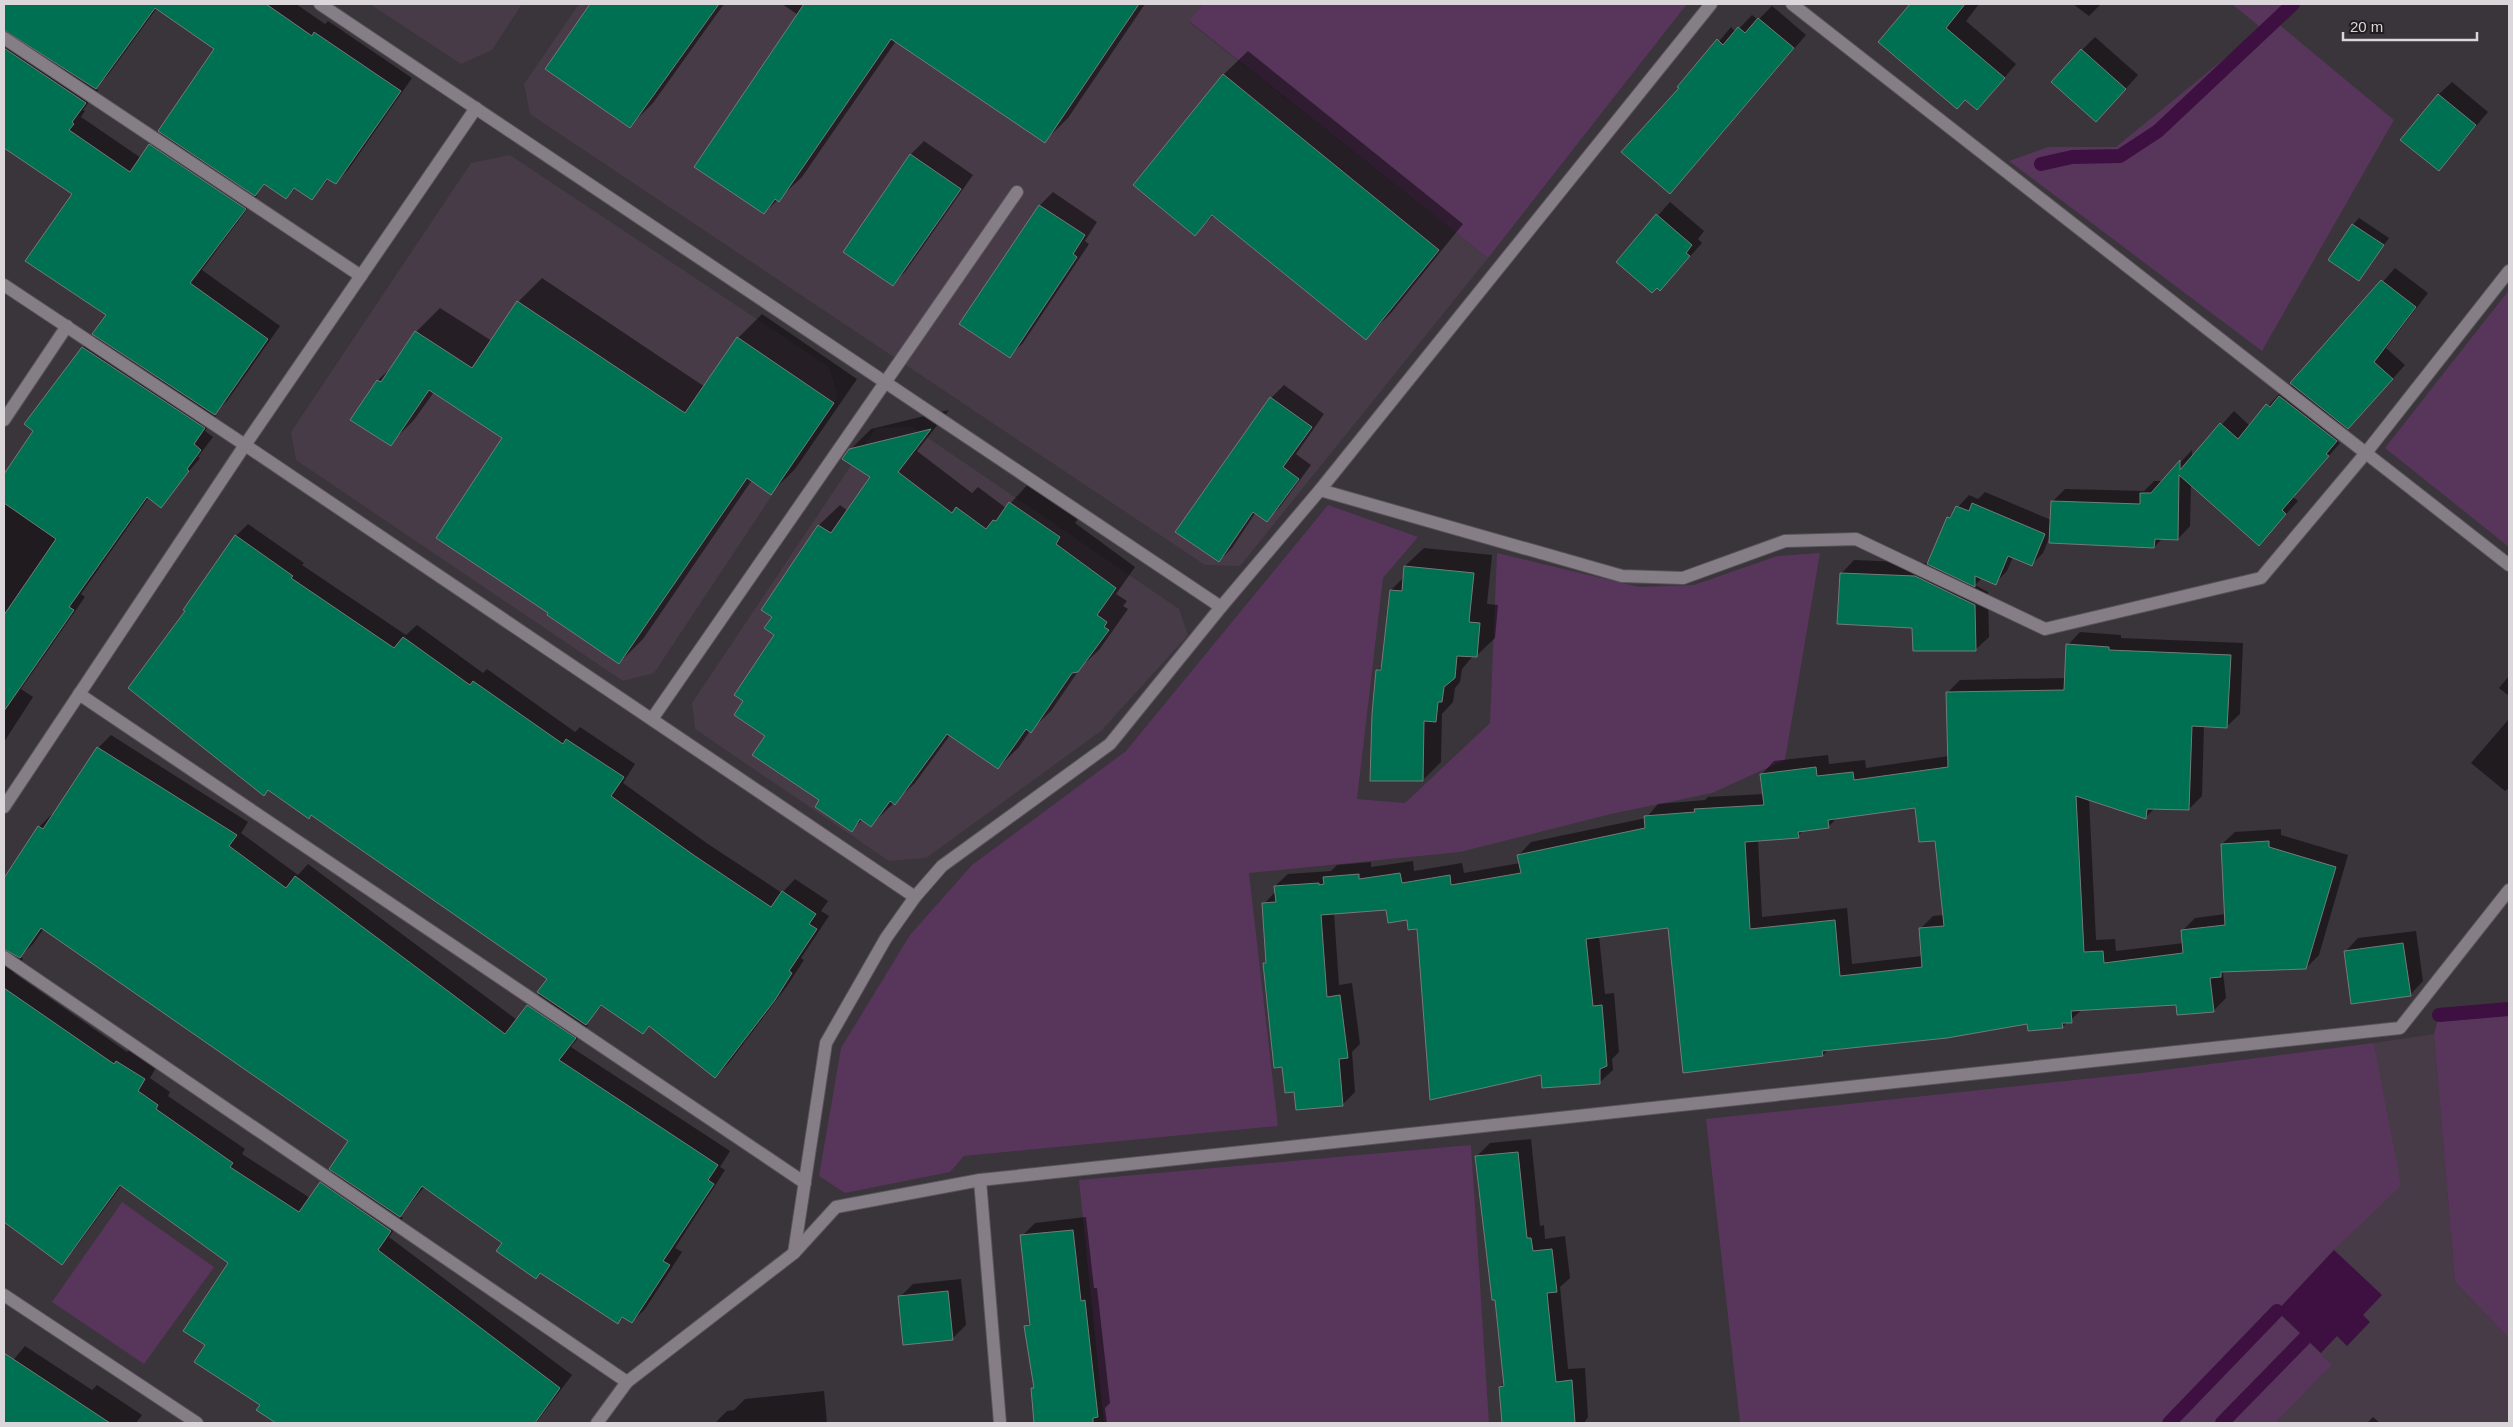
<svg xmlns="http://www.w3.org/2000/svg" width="2513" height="1427" viewBox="0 0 2513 1427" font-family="Helvetica,sans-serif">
<rect width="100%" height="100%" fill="#3a343b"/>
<g fill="#473b47">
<polygon points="370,4 522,4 492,50 461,64"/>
<polygon points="579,4 1203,4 1189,22 1488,258 1240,566 1205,565 530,114 524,84"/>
<polygon points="510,155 829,367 838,396 654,673 623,681 296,460 291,432 471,163"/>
<polygon points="912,427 1179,609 1188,635 1101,731 926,858 889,861 695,729 692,703 876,428"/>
<polygon points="2434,1034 2455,1282 2509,1338 2509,1423 2275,1423 2332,1365 2277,1311 2334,1250 2400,1186 2374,1043"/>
</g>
<g fill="#58355b">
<polygon points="1203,4 1687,4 1488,258 1189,21"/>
<polygon points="2232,4 2293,4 2275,21 2394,120 2262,351 2009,161 2048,147 2116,147 2246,41 2259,26"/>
<polygon points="2509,290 2509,547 2385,448"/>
<polygon points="1328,505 1418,537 1383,578 1357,799 1405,803 1490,723 1497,553 1639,587 1694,585 1777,556 1820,553 1785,760 1712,793 1611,814 1460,852 1249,873 1278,1126 964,1156 950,1172 845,1193 819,1176 841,1048 910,935 972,865 1126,751"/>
<polygon points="2509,1009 2509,1338 2455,1282 2434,1034 2439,1015"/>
<polygon points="2374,1043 2401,1186 2334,1250 2277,1311 2332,1365 2275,1423 1740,1423 1706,1119 2141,1073"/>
<polygon points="1471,1145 1489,1423 1104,1423 1079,1180"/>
<polygon points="122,1202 214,1267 144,1364 52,1302"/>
</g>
<polygon fill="#3d1041" points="2334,1250 2382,1295 2363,1315 2370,1322 2347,1346 2337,1336 2321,1353 2277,1311"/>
<g fill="#0007" fill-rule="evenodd">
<path d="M4 4H92L96 6 98 4H296L325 24 328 21 412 78 348 170 336 183 329 179 312 198 296 188 286 197 265 184 255 194 257 196 202 270 280 326 227 401 214 414 216 416 205 431 213 437 198 457 200 458 160 506 149 497 81 594 85 597 21 689 33 697 4 742V476L35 431 26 424 83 347 96 335 108 315 73 193 4 147ZM157 8 216 48 162 132 141 158 81 117 85 111 83 110 98 90 95 88 108 75Z"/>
<polygon points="592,4 724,4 653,103 630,126 547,68"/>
<polygon points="782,4 1145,4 1068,118 1045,141 896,41 802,177 764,213 798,15"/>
<polygon points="1912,4 1979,4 1966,21 2016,64 1989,96 1966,99 1879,42"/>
<polygon points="2073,4 2101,4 2089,16"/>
<polygon points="1772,6 1806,35 1670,193 1680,88 1731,27 1736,32 1752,15 1758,20"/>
<polygon points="2095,37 2138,75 2109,107 2082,50"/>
<polygon points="1248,51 1463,224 1391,313 1366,338 1214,215 1195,234 1223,75"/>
<polygon points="2452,82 2488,112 2439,170 2438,95"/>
<polygon points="924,141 973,175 905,272 892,285 845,252 911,154"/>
<polygon points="1053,192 1097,222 1085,241 1089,244 1023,343 1010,356 961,323 1040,205"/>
<polygon points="1670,202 1704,231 1698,239 1702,243 1660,290 1617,262"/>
<polygon points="2359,218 2389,238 2359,279 2353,225"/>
<polygon points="2395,268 2428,293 2386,348 2405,365 2337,441 2340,443 2293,497 2298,501 2259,544 2191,484 2190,526 2178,539 2163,538 2154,547 2050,536 2043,553 2031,565 2013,557 2007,571 1995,583 1982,578 1975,585 1988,592 1989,637 1975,650 1914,627 1841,574 1854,560 1928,563 1948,518 1969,495 1978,499 1985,492 2051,520 2052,502 2065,489 2144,491 2154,481 2163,481 2192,450 2192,458 2234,411 2250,426 2280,393 2282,395 2293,384"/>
<polygon points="542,278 705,387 738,338 762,314 857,379 795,469 771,493 752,480 643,639 619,663 504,438 434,392 414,420 390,444 352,420 378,380 395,364 416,332 440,308 492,341 518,302"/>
<polygon points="1284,385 1324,414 1296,454 1311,465 1280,507 1267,520 1256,512 1232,548 1219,561 1177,532 1271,398"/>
<polygon points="949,410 917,451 972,493 978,487 1006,508 1030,482 1080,516 1075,523 1135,567 1116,594 1127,601 1123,606 1128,609 1099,650 1081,667 1051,711 1030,731 1019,747 998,768 950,735 915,783 894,803 871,825 863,819 851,831 820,800 767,736 745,701 776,634 774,617 763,609 819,525 840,505 848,511 872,477 850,450 871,429"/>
<path d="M248 524 304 563 302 565 406 635 417 625 483 673 487 669 575 732 580 727 635 764 623 783 708 844 782 893 795 879 828 901 821 911 829 916 801 958 804 960 787 986 728 1064 715 1077 650 1025 642 1033 603 1004 586 1024 588 1025 571 1047 730 1151 720 1167 725 1170 675 1248 682 1252 645 1309 632 1322 624 1317 618 1323 425 1186 400 1216 403 1218 389 1237 572 1375 536 1423H458L442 1412 434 1423H279L258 1410 262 1404 207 1344 230 1262 122 1185 74 1250 62 1263 31 1232 4 1214V905L7 900 4 897V881L39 827 52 814 54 815 98 748 111 735 248 822 241 833 298 875 308 864 517 1020 540 993 548 979 187 611 236 536ZM44 928 350 1141 333 1170 310 1198 242 1154 245 1149 168 1096 170 1092 150 1078 157 1066 130 1049 127 1052 14 973 23 959 20 956 33 944Z"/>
<polygon points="1424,548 1492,555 1487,604 1498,605 1495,638 1476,656 1473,656 1462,669 1460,682 1455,688 1453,702 1442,714 1441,762 1423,780 1378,670 1383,665 1391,590 1404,577 1405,566"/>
<path d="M2080 632 2121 635V638L2243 643 2240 714 2227 726 2204 725 2202 796 2189 809 2155 808 2146 817 2089 798 2096 940 2115 939 2116 951 2184 943 2182 931 2195 918 2226 914 2222 844 2235 832 2281 829V835L2348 855 2319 955 2306 968 2226 970 2223 973 2226 998 2214 1010 2177 1004 2083 1009 2062 1027 2028 1023 1829 1049 1823 1055 1669 927 1599 936 1605 994 1614 993 1619 1052 1612 1059 1613 1070 1600 1082 1542 1074 1418 927 1408 918 1387 908 1334 913 1339 985 1352 983 1360 1044 1352 1052 1355 1092 1342 1105 1295 1091 1264 963 1267 960 1264 904 1276 891 1275 886 1288 874 1331 871 1337 865 1371 862V867L1413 861 1414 871 1462 863 1464 873 1520 863 1519 855 1531 842 1646 818 1658 804 1705 800 1708 797 1764 794 1762 774 1774 761 1828 755 1829 764 1865 760 1866 768 1949 756 1947 693 1960 680 2066 678 2068 645ZM1916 807 1936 839 1944 915 1933 916 1920 929 1922 956 1852 964 1847 908 1762 917 1758 840 1798 836 1805 829 1828 827 1837 818Z"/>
<polygon points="2509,676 2509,696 2499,688"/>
<polygon points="2509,719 2509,790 2508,789 2505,791 2471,763"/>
<polygon points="2416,931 2423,981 2410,995 2345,952 2358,938"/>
<polygon points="1531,1139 1540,1226 1544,1225 1545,1239 1565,1236 1570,1278 1560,1287 1568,1369 1585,1368 1588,1417 1584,1423 1503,1423 1500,1387 1505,1382 1496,1298 1476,1157 1490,1143"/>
<polygon points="1086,1217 1094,1288 1097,1288 1110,1403 1105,1408 1107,1423 1036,1423 1032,1389 1035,1386 1026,1326 1031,1321 1022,1236 1035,1223"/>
<polygon points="961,1279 966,1325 953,1338 904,1344 900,1297 913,1284"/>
<polygon points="25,1346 92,1390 97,1385 142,1415 136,1423 4,1423 4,1371"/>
<polygon points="824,1391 827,1423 715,1423 727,1411 734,1410 745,1399"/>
<polygon points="2373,1417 2380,1423 2367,1423"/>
</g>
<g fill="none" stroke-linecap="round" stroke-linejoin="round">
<g stroke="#3d1041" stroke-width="14">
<polyline points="2041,164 2072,157 2120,156 2158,131 2293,4"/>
<polyline points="2439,1015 2509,1009"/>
<polyline points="2169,1423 2277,1311"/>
<polyline points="2222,1423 2305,1338"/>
</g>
</g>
<g fill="#007052" stroke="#717c77" fill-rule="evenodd">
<polygon points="4,4 266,4 312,36 314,32 401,91 336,184 327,179 312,200 294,188 286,199 264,184 255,196 158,131 214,49 155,8 96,89 4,30"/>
<polygon points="590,4 719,4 630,128 545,69"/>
<polygon points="804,4 1139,4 1045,143 891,39 779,202 775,199 764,214 694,167"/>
<polygon points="1910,4 1965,4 1946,28 2005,78 1977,110 1965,100 1957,109 1878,42"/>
<polygon points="1758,18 1794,48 1670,194 1621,152 1679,88 1677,87 1717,39 1723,45 1738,27 1745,33"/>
<polygon points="4,48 86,103 72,122 74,124 69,130 130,172 149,144 246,209 190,283 268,339 215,415 92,334 106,315 25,261 72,194 4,148"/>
<polygon points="2081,49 2126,89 2096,122 2051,82"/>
<polygon points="1223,74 1439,250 1366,340 1212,215 1195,236 1133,185"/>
<polygon points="2438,94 2476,125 2439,171 2400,140"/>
<polygon points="910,154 961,189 893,286 843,252"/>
<polygon points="1039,205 1085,235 1073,254 1077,257 1010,358 959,324"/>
<polygon points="1656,214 1692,245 1686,253 1690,256 1660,291 1657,288 1652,293 1616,262"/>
<polygon points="2352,224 2384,245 2359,281 2328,260"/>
<polygon points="2381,280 2416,307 2374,362 2393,379 2348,429 2290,383"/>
<polygon points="517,301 685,413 737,337 834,403 771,495 747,478 619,664 547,615 548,613 436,538 502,438 429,390 391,446 350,420 377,380 381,382 415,331 472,368"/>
<polygon points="82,347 205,428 194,444 201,450 187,469 189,471 161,508 147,497 69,607 74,610 4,711 4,615 56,539 4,503 4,474 33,431 24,424"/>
<polygon points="2279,396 2337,441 2326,454 2329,456 2282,510 2286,514 2259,546 2179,475 2178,540 2155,539 2154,548 2049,543 2051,501 2140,504 2140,493 2151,493 2180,460 2180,470 2220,423 2238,439 2266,404 2270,407"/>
<polygon points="1270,397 1312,427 1283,467 1299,479 1267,522 1253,512 1219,562 1175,532"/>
<polygon points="931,429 898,472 952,513 956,507 986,529 993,520 996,521 1009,502 1060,537 1056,544 1116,588 1097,615 1107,622 1104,627 1109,630 1078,672 1072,673 1031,733 1026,729 998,769 947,734 895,805 890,801 871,827 860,819 852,832 815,807 819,800 752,755 765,736 734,715 743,701 734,695 774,635 764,628 772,617 761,610 818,525 831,533 870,477 842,459 849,449"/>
<polygon points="1972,503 2045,534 2032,566 2008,556 1996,585 1975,576 1975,587 1927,564 1947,517 1950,518 1956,506 1969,511"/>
<polygon points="235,535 293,576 291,578 394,648 403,637 470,685 473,681 563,744 566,739 624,777 611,796 695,856 771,907 782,891 816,914 809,924 817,929 789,971 792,973 775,1000 715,1078 649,1026 643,1034 601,1005 586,1025 537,992 547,979 311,815 309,819 268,790 264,796 128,688 185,611 183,610"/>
<polygon points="1404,566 1474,573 1469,622 1480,623 1477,657 1457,656 1455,678 1444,687 1442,702 1438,702 1436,722 1424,721 1423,781 1370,781 1372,714 1376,670 1381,670 1390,590 1402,591"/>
<polygon points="1840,573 1915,576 1975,605 1976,651 1913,651 1912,628 1837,624"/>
<path d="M2066 644 2109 647V650L2231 655 2227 728 2192 726 2189 810 2147 809 2146 819 2076 796 2084 952 2103 951 2104 963 2183 953 2181 930 2225 925 2221 844 2269 841V847L2336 867 2306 969 2221 972V977L2210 978 2214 1012 2177 1015 2176 1005 2071 1011 2072 1023H2062L2063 1028 2028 1031 2027 1024 1947 1038 1822 1051 1823 1056 1683 1073 1668 928 1586 939 1593 1006 1602 1005 1607 1066 1600 1069V1084L1542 1088 1541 1075 1430 1100 1417 929 1408 930 1407 920 1388 923 1386 910 1321 915 1327 997 1340 995 1348 1058 1339 1059 1343 1106 1296 1110 1294 1092 1285 1093 1282 1067 1274 1068 1263 963H1266L1262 903 1276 902 1274 886 1319 883V885L1324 884 1323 877 1359 874V879L1400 873 1402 883 1450 875 1451 885 1521 873 1517 855 1645 828 1644 816 1695 812 1694 809 1764 805 1760 774 1816 767 1817 776 1853 772 1854 780 1948 767 1946 692 2064 690ZM1915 808 1919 842 1935 841 1944 926 1919 928 1922 967 1840 976 1835 920 1750 929 1745 842 1799 838 1798 832 1829 828 1828 820Z"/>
<polygon points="97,747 237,835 229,846 286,888 295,876 505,1034 527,1005 576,1038 559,1060 718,1165 708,1180 714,1184 663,1261 670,1265 632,1323 622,1317 618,1324 540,1273 536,1279 496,1251 502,1243 422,1186 400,1217 329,1169 348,1141 41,928 20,958 4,949 4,878 38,826 43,829"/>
<polygon points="2403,943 2411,996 2351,1004 2344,951"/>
<polygon points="4,988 114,1064 116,1061 145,1079 138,1091 158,1105 156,1109 233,1163 230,1167 299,1212 320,1182 391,1231 378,1250 560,1388 535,1423 276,1423 256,1410 260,1405 194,1362 205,1345 183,1331 228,1263 120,1185 62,1265 4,1222"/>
<polygon points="1518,1152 1527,1238 1531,1238 1533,1251 1552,1249 1557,1292 1547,1293 1556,1382 1572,1380 1575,1423 1502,1423 1499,1387 1504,1386 1495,1300 1492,1300 1475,1156"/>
<polygon points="1073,1230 1081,1301 1085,1300 1098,1417 1093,1418 1093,1423 1034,1423 1031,1388 1034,1388 1024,1326 1030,1325 1020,1235"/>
<polygon points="948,1291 953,1340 903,1345 898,1296"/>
<polygon points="4,1353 110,1423 4,1423"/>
</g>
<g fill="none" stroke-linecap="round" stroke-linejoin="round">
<defs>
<g id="minor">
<polyline points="320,4 1221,607"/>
<polyline points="1792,4 2509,565"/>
<polyline points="4,38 361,276"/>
<polyline points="4,285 245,445 915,897"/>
<polyline points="4,420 67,326"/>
<polyline points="1320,490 1622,576 1683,578 1785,541 1856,539 2045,629 2261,578 2365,454 2509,271"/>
<polyline points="79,694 805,1183"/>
<polyline points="652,719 1017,192"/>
<polyline points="4,807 245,445 476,108"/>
<polyline points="4,957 627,1382"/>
<polyline points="980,1180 1000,1423"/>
<polyline points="794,1253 826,1043 886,938 915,897 942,866 1110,744 1221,607 1320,490 1711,4"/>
<polyline points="4,1295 197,1423"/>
<polyline points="597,1423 627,1382 794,1253 836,1207 980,1180 2400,1028 2509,890"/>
</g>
</defs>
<use href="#minor" stroke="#585359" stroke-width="14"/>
<use href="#minor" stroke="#867e86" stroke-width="12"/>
</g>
<rect width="2513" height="1427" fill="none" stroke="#dad6da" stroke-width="10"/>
<path d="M2343 32v8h134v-8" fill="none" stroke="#dad6da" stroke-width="2.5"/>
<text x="2350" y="32" font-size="15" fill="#dad6da" stroke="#201d20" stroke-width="4" paint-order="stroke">20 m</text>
</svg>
